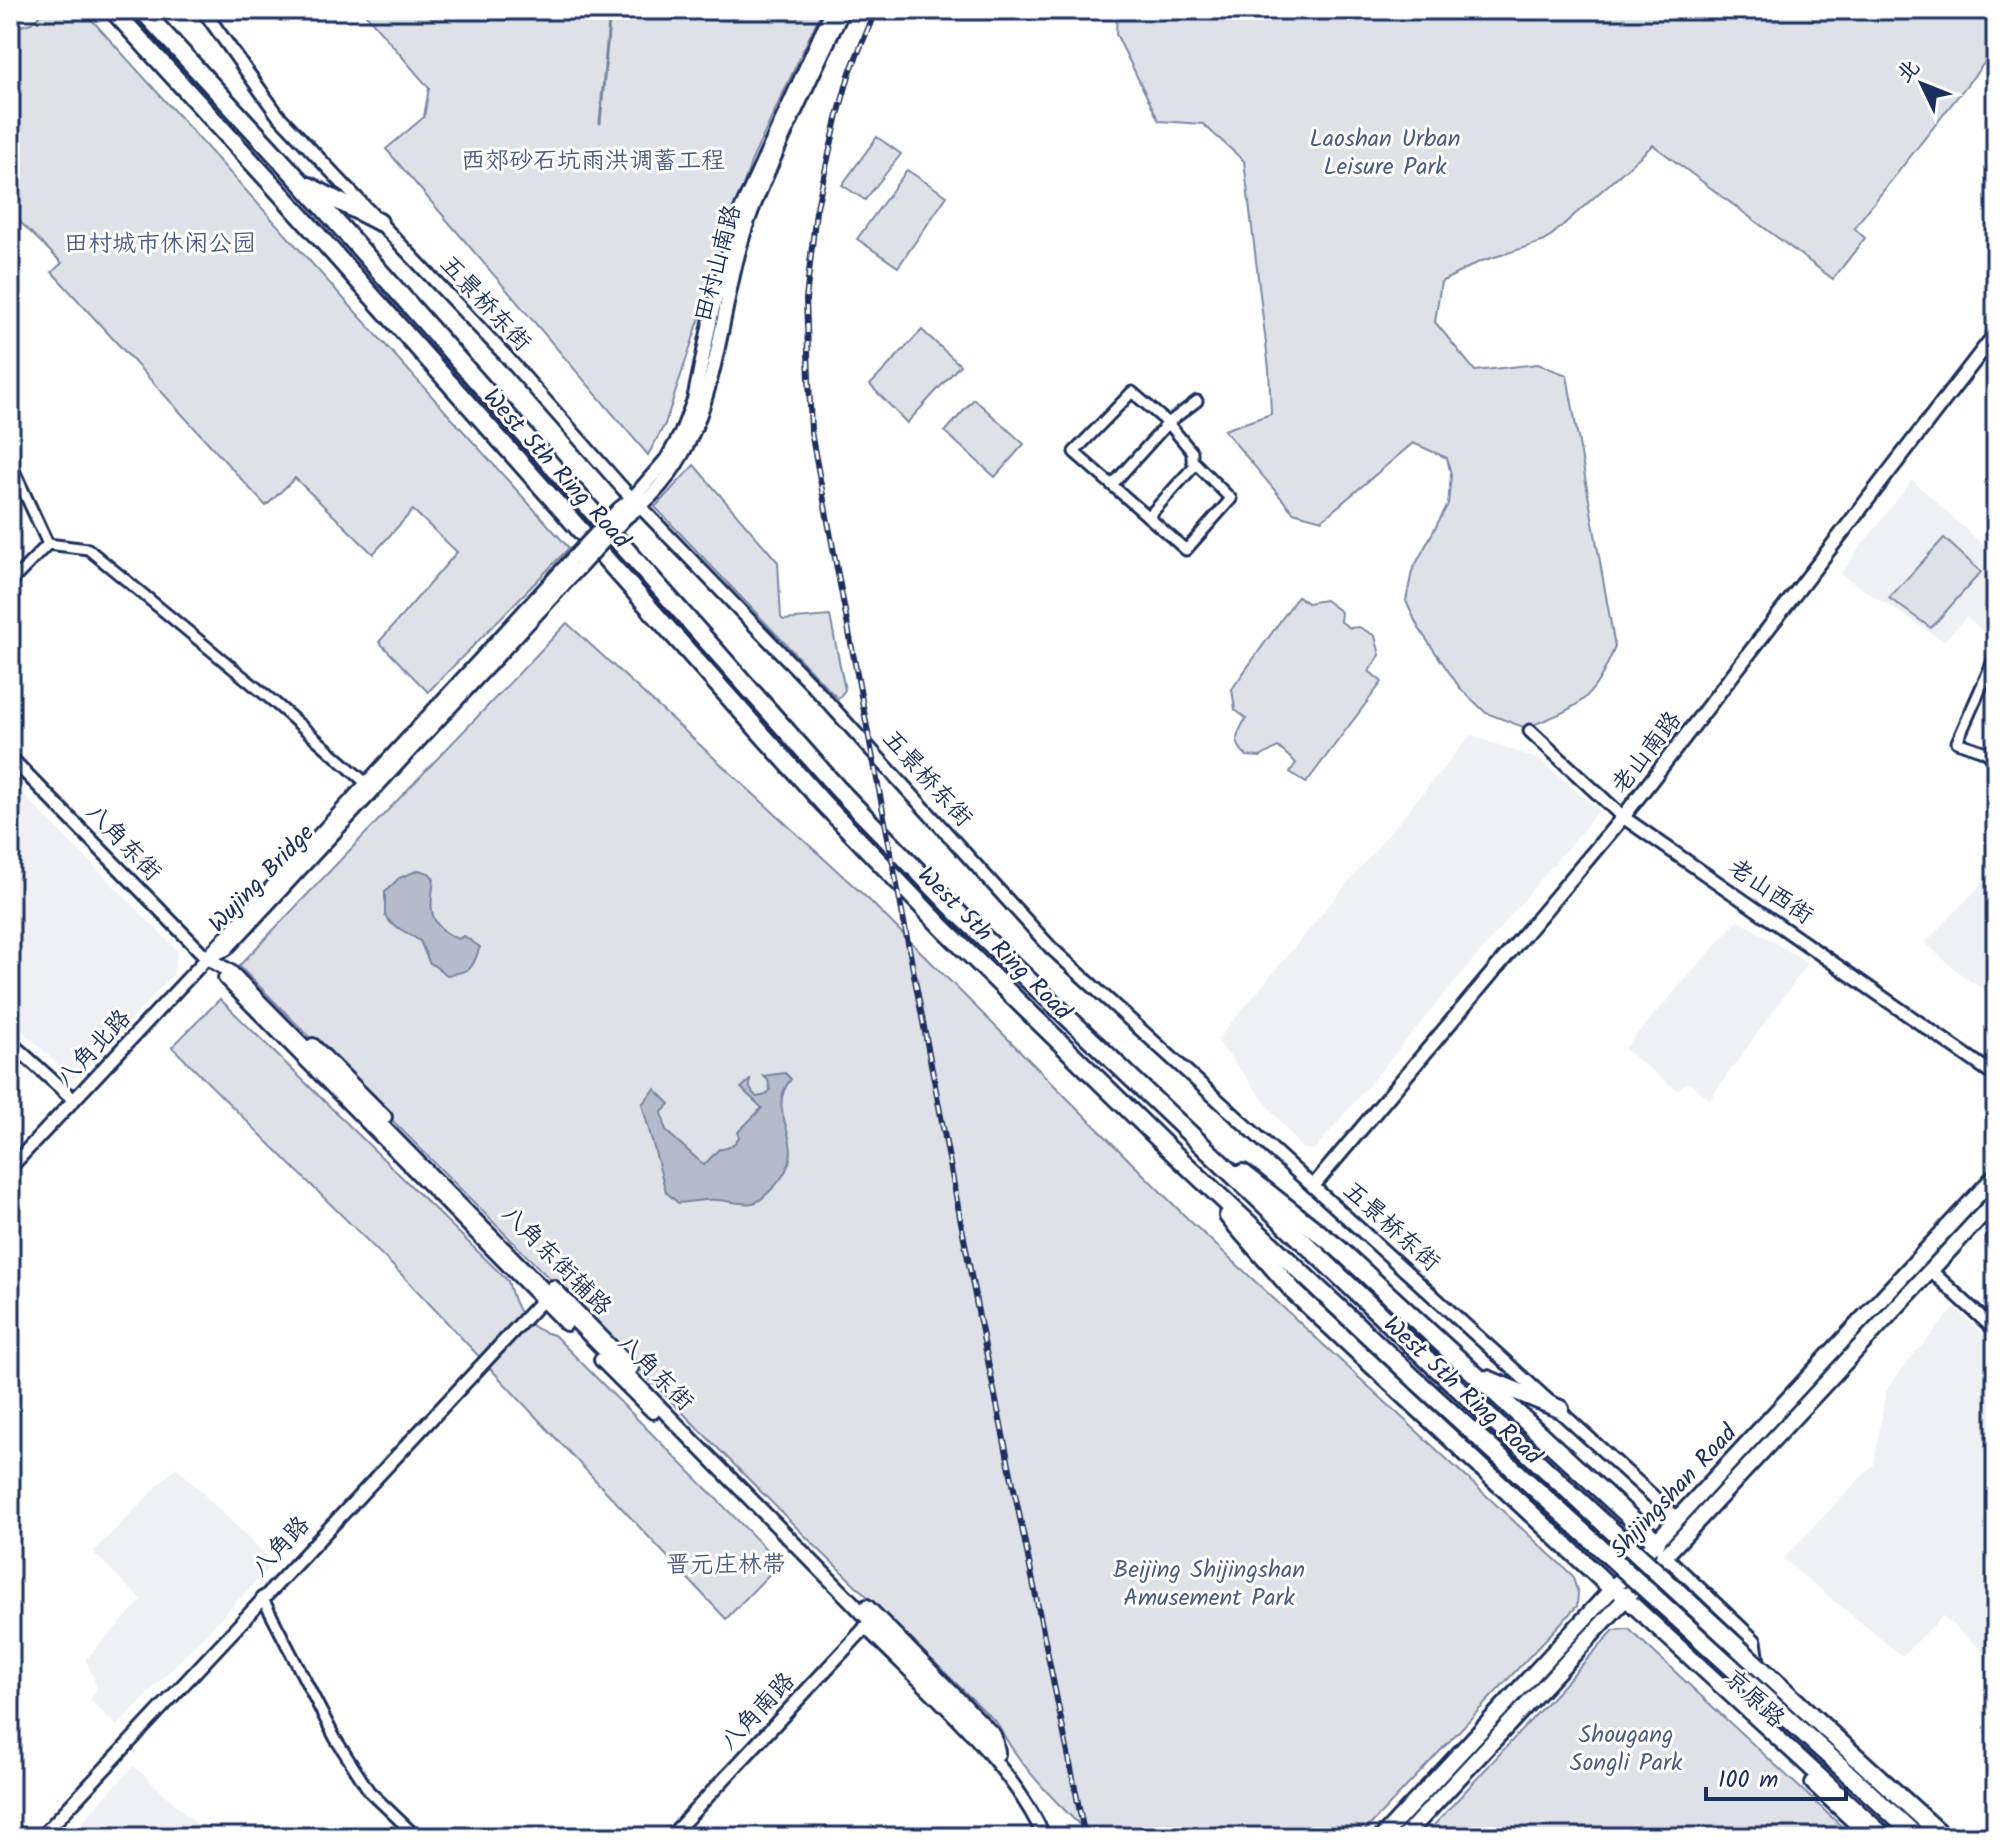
<svg xmlns="http://www.w3.org/2000/svg" width="2006" height="1847" viewBox="0 0 2006 1847" font-family="Kalam,'LXGW WenKai TC',sans-serif">
<rect width="100%" height="100%" fill="#fff"/>
<filter id="ink" filterUnits="userSpaceOnUse"><feTurbulence type="fractalNoise" baseFrequency=".0125" numOctaves="2"/><feDisplacementMap in="SourceGraphic" scale="16" xChannelSelector="R" yChannelSelector="G"/><feConvolveMatrix kernelMatrix="1 2 1 2 8 2 1 2 1" color-interpolation-filters="sRGB"/></filter>
<g filter="url(#ink)">
<g fill="#eff0f4">
<polygon points="1912,480 1996,557 1995,641 1966,617 1944,641 1840,574"/>
<polygon points="1471,735 1540,760 1599,810 1314,1150 1302,1149 1217,1040"/>
<polygon points="10,781 178,951 173,975 74,1080 10,1019"/>
<polygon points="1996,869 1996,997 1964,977 1925,943"/>
<polygon points="1738,920 1808,963 1710,1099 1688,1082 1677,1090 1624,1049"/>
<polygon points="1955,1308 1996,1346 1996,1664 1943,1616 1902,1656 1783,1559 1874,1464 1886,1391 1915,1353"/>
<polygon points="176,1467 274,1563 117,1726 90,1700 97,1688 86,1659 142,1600 93,1552"/>
<polygon points="134,1766 211,1837 68,1837"/>
</g>
<g fill="#dee1e7" stroke="#7c88a2" stroke-width="2">
<polygon points="46,10 79,10 92,20 569,548 428,692 379,642 457,552 413,510 373,554 295,478 266,506 52,272 62,263 10,212 10,29 31,23"/>
<polygon points="362,10 822,10 751,162 665,424 648,455 386,149 424,117 429,88"/>
<path d="M1117 10H1996V48L1854 228 1865 238 1833 279 1653 145 1545 241 1479 262 1441 282 1435 322 1475 371 1538 364 1567 375 1615 647C1591 704 1581 705 1526 728L1486 713 1460 688 1418 627 1406 601 1412 571 1448 504 1451 475 1447 458 1413 443 1322 520 1293 512 1224 430 1271 414 1269 369 1244 161 1203 124 1159 121 1116 34Z"/>
<polygon points="877,137 901,154 865,200 842,185"/>
<polygon points="907,170 947,196 898,267 857,239"/>
<polygon points="922,330 960,365 907,423 870,385"/>
<polygon points="974,399 1024,444 995,477 945,432"/>
<polygon points="694,465 778,562 781,618 784,620 830,616 845,690 838,699 655,507"/>
<polygon points="1944,538 1981,572 1931,628 1889,598"/>
<path d="M1298 596 1307 603 1325 600 1341 612 1340 621 1350 628 1359 627 1375 636 1380 655 1369 671 1382 682 1306 783 1290 772 1296 763 1278 747 1260 757 1247 756C1231 741 1237 735 1246 718L1235 710 1232 689Z"/>
<path d="M567 623 869 900 1190 1221 1572 1575 1578 1593 1577 1606 1359 1837H1092C1056 1802 1020 1768 997 1723L803 1534 239 966Z"/>
<path d="M220 999 508 1281C515 1309 524 1329 554 1335L780 1563 726 1619 408 1281 172 1047Z"/>
<polygon points="1629,1629 1853,1837 1423,1837 1614,1630"/>
</g>
<g fill="#b5bbca" stroke="#77839f" stroke-width="2">
<path d="M419 870 429 873 434 879C430 909 427 925 458 939L464 936 480 947C471 970 473 971 447 975L429 962 420 941 392 924 385 916V892L399 878Z"/>
<path d="M785 1073 791 1079C760 1117 818 1142 773 1188 767 1193 762 1201 753 1203 741 1205 728 1200 716 1200 704 1199 691 1202 678 1203L666 1192 642 1104 655 1089 670 1104 662 1112 666 1131 704 1165 719 1149C728 1150 735 1144 739 1137L738 1132 762 1108 741 1088 750 1080C749 1088 751 1092 757 1097L766 1095 770 1090 768 1080 763 1076Z"/>
</g>
<g fill="none" stroke-linecap="round" stroke-linejoin="round">
<polyline stroke="#77839f" stroke-width="3" points="600,123 610,10"/>
<defs>
<g id="minor">
<polyline points="10,462 48,544"/>
<polyline points="1112,485 1168,423 1192,452 1192,460 1231,499 1186,550 1074,452 1132,392 1168,423 1197,401"/>
<polyline points="1148,517 1196,464"/>
<polyline points="10,583 48,544 88,549 274,702 366,783"/>
<polyline points="1996,654 1957,742 1983,751 1996,759"/>
<polyline points="262,1597 335,1738 369,1791 417,1837"/>
</g>
<g id="tertiary">
<polyline points="203,10 277,114 505,355 624,490 813,686 1051,948 1678,1519"/>
<polyline points="10,12 15,10"/>
<polyline points="1530,731 1623,817 1996,1076"/>
<polyline points="10,757 207,958 10,1168"/>
<polyline points="10,1042 74,1100"/>
<polyline points="1930,1270 1996,1331"/>
<polyline points="1662,1553 1755,1641 1767,1727"/>
<path d="M865 1627C923 1686 1012 1762 1044 1837"/>
<polyline points="41,1837 548,1294"/>
<polyline points="670,1837 876,1616"/>
</g>
<g id="secondary">
<polyline points="619,509 633,498 667,459 681,434 694,400 713,308 741,210 832,10"/>
<path d="M626 517C726 447 712 312 752 210 779 142 812 76 843 10"/>
<polyline points="210,956 226,949 579,568"/>
<polyline points="207,958 231,972 848,1598 998,1754"/>
<polyline points="207,958 573,558"/>
<polyline points="225,978 566,1324"/>
<polyline points="313,1045 385,1117"/>
<polyline points="1314,1185 1623,817 1996,333"/>
<polyline points="553,1287 632,1368"/>
<polyline points="601,1360 653,1412"/>
<polyline points="867,1606 994,1735 998,1751"/>
</g>
<g id="primary">
<polyline points="1382,1837 1612,1589"/>
<polyline points="1404,1837 1626,1598"/>
</g>
<g id="trunk">
<polyline points="1612,1589 1996,1175"/>
<polyline points="1621,1594 1886,1837"/>
<polyline points="1626,1598 1996,1200"/>
<polyline points="1813,1783 1871,1837"/>
</g>
<g id="motorway">
<polyline points="113,10 282,195 824,804 943,928 1166,1146 1418,1382"/>
<polyline points="142,10 299,180 838,789 958,913 1434,1366"/>
<polyline points="309,186 379,222"/>
<polyline points="1243,1173 1338,1248 1657,1542"/>
<polyline points="1228,1216 1296,1294 1612,1589"/>
<polyline points="1487,1379 1560,1409"/>
<polyline points="1853,1754 1944,1837"/>
<polyline points="1841,1767 1917,1837"/>
</g>
</defs>
<use href="#minor" stroke="#1b2f5e" stroke-width="15"/>
<use href="#tertiary" stroke="#1b2f5e" stroke-width="17"/>
<use href="#secondary" stroke="#1b2f5e" stroke-width="18"/>
<use href="#primary" stroke="#1b2f5e" stroke-width="20"/>
<use href="#trunk" stroke="#1b2f5e" stroke-width="20"/>
<use href="#motorway" stroke="#1b2f5e" stroke-width="22"/>
<use href="#minor" stroke="#fff" stroke-width="9"/>
<use href="#tertiary" stroke="#fff" stroke-width="11"/>
<use href="#secondary" stroke="#fff" stroke-width="12"/>
<use href="#primary" stroke="#fff" stroke-width="14"/>
<use href="#trunk" stroke="#fff" stroke-width="14"/>
<use href="#motorway" stroke="#fff" stroke-width="16"/>
<defs>
<polyline id="rail" points="876,10 850,72 837,119 816,211 806,299 811,432 979,1317 1085,1837"/>
</defs>
<use href="#rail" stroke="#1b2f5e" stroke-width="6"/>
<use href="#rail" stroke="#fff" stroke-width="3" stroke-dasharray="9" stroke-linecap="butt"/>
<defs>
<g id="secondary-bridge">
<polyline points="573,558 619,509"/>
<polyline points="579,568 626,517"/>
</g>
<g id="motorway-bridge">
<polyline points="1434,1366 1853,1754"/>
<polyline points="1418,1382 1841,1767"/>
</g>
</defs>
<use href="#secondary-bridge" stroke="#1b2f5e" stroke-width="18" stroke-linecap="butt"/>
<use href="#motorway-bridge" stroke="#1b2f5e" stroke-width="22" stroke-linecap="butt"/>
<use href="#secondary-bridge" stroke="#fff" stroke-width="12"/>
<use href="#motorway-bridge" stroke="#fff" stroke-width="16"/>
</g>
</g>
<g text-anchor="middle" stroke-width="6" stroke-linejoin="round" paint-order="stroke">
<g font-size="24" fill="#4c5c80" stroke="#fff">
<text x="1385" y="146">Laoshan Urban<tspan x="1385" dy="28">Leisure Park</tspan></text>
<text x="593" y="168">西郊砂石坑雨洪调蓄工程</text>
<text x="160" y="251">田村城市休闲公园</text>
<text x="726" y="1572">晋元庄林带</text>
<text x="1209" y="1577">Beijing Shijingshan<tspan x="1209" dy="28">Amusement Park</tspan></text>
<text x="1626" y="1742">Shougang<tspan x="1626" dy="28">Songli Park</tspan></text>
</g>
<g font-size="24" fill="#1b2f5e" stroke="#fff">
<text transform="translate(717 263) rotate(-75)" y="8">田村山南路</text>
<text transform="translate(486 303) rotate(47)" y="8">五景桥东街</text>
<text transform="translate(557 468) rotate(48)" y="8">West 5th Ring Road</text>
<text transform="translate(1646 752) rotate(-52)" y="8">老山南路</text>
<text transform="translate(928 778) rotate(48)" y="8">五景桥东街</text>
<text transform="translate(124 842) rotate(46)" y="8">八角东街</text>
<text transform="translate(261 878) rotate(-46)" y="8">Wujing Bridge</text>
<text transform="translate(1771 891) rotate(34)" y="8">老山西街</text>
<text transform="translate(995 943) rotate(45)" y="8">West 5th Ring Road</text>
<text transform="translate(93 1048) rotate(-47)" y="8">八角北路</text>
<text transform="translate(1392 1226) rotate(42)" y="8">五景桥东街</text>
<text transform="translate(557 1260) rotate(45)" y="8">八角东街辅路</text>
<text transform="translate(656 1372) rotate(45)" y="8">八角东街</text>
<text transform="translate(1463 1390) rotate(43)" y="8">West 5th Ring Road</text>
<text transform="translate(1673 1491) rotate(-47)" y="8">Shijingshan Road</text>
<text transform="translate(280 1546) rotate(-47)" y="8">八角路</text>
<text transform="translate(1755 1698) rotate(43)" y="8">京原路</text>
<text transform="translate(757 1711) rotate(-47)" y="8">八角南路</text>
</g>
</g>
<rect width="2006" height="1847" fill="none" stroke="#fff" stroke-width="40"/>
<rect x="20" y="20" width="1966" height="1807" fill="none" stroke="#1b2f5e" stroke-width="3" filter="url(#ink)"/>
<g transform="translate(1922 84) rotate(313)" stroke="#ffffff" stroke-width="6" paint-order="stroke">
<path d="M0-6L14 30L0 20L-14 30Z" fill="#1b2f5e"/>
<text y="-12" font-size="22" font-weight="bold" text-anchor="middle" fill="#1b2f5e">北</text>
</g>
<path d="M1706 1787v12h140v-12" fill="none" stroke="#1b2f5e" stroke-width="4"/>
<text x="1718" y="1787" font-size="24" fill="#1b2f5e" stroke="#ffffff" stroke-width="6" paint-order="stroke">100 m</text>
</svg>
